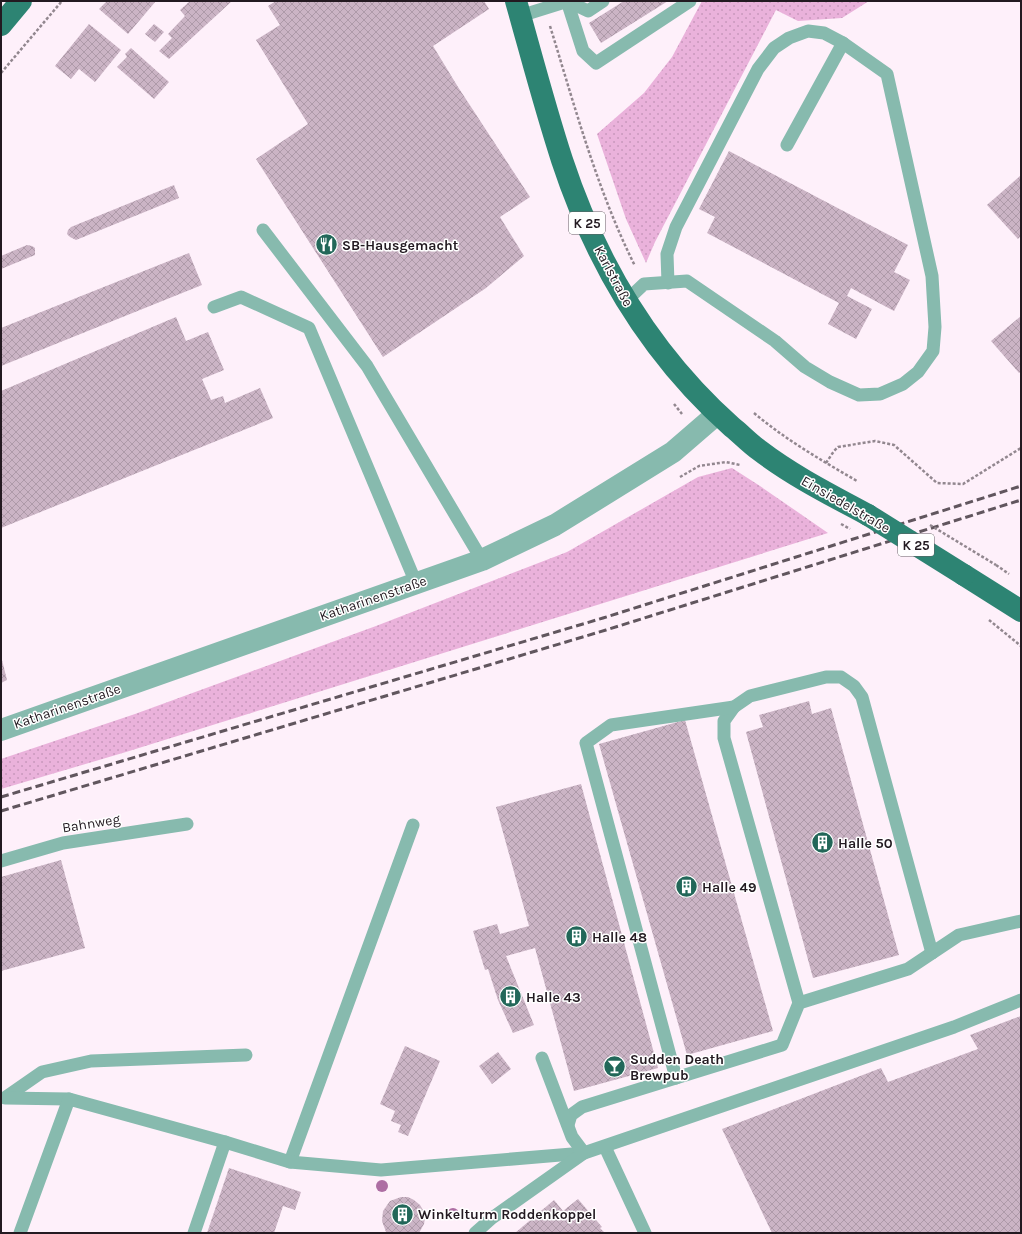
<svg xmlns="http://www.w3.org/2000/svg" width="1022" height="1234" viewBox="0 0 1022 1234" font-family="Karla,sans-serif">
<defs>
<pattern id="grass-dots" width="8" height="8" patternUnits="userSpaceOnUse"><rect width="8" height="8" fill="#eab2db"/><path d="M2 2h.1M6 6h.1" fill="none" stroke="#c898bc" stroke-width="1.8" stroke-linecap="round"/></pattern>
<pattern id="building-cross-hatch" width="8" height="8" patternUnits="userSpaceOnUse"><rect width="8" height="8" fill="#cbb4c5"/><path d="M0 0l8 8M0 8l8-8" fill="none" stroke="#ae9aa9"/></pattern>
</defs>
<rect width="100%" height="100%" fill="#fef0fa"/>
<g fill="url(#grass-dots)">
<polygon points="702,1 869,1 842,18 798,21 776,10 655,242 646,263 626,219 597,134 644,93 672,57"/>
<polygon points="732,468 760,486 828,533 126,752 1,789 1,759 135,714 376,626 567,552 698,477"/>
</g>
<g fill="url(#building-cross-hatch)">
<polygon points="107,1 156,1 128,34 99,9"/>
<polygon points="190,1 232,1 169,59 159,51 172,38 168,34 185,16 180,10"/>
<polygon points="276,1 484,1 489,9 433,46 458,87 530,197 500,217 524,256 486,288 383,357 256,159 308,124 256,40 280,25 268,6"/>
<polygon points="624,1 668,1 601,43 589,23"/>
<polygon points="89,24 121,50 95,82 79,69 71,79 55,66"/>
<polygon points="154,24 164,32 155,42 145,34"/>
<polygon points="131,48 169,82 154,99 117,67 127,57 125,54"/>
<polygon points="729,151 908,245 894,272 910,280 894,311 851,288 847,296 872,309 856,339 828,324 839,303 707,233 715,217 699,209"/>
<polygon points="1021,175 1021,236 1018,239 987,205"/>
<polygon points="174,185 179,198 76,240 70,237 67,234 68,230 71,227"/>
<polygon points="27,245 32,246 35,248 35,255 1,269 1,256"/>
<polygon points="189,253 202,285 1,366 1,328"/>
<polygon points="1021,316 1021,371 1019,373 991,341"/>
<polygon points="176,317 186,341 208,332 224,370 202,379 211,400 223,396 225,403 260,388 273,418 1,528 1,391"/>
<polygon points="1,656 7,680 1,683"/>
<polygon points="809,701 812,714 831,708 899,955 813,978 746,732 763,727 759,715"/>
<polygon points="685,720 773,1031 687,1055 599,744"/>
<polygon points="581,784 658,1068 574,1091 535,948 506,956 534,1025 513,1033 498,1000 488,969 485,970 473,931 497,924 500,934 529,926 496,807"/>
<polygon points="61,860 85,948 1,971 1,877"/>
<polygon points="1021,1016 1021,1233 772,1233 722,1129 881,1068 888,1082 978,1049 970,1035"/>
<polygon points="405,1046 440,1061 408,1136 398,1132 401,1125 391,1121 395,1111 380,1104"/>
<polygon points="498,1052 511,1069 492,1084 479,1066"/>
<polygon points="229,1168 301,1192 295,1210 283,1206 274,1233 207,1233"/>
<polygon points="401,1197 408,1197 414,1200 420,1205 423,1210 425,1218 424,1224 419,1233 388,1233 386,1232 382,1221 383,1211 390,1201"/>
<polygon points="578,1199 602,1227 600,1228 605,1233 515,1233 554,1200 563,1211"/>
</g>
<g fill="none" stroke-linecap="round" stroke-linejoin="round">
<g stroke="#92878f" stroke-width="2.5" stroke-dasharray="3 2" stroke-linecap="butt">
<path d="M550 26C575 107 597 190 635 266"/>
<polyline points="1,73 62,1"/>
<polyline points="674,404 682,414"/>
<path d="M754 413C786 440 821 460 857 481"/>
<polyline points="826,463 834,451 838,447 875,441 894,445 937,483 963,484 1021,448"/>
<polyline points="680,477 699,466 726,462 740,465"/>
<polyline points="996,565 1009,574"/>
<polyline points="989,620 1021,646"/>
</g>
<g stroke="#87baae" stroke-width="13">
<polyline points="567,1 583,51 596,63 690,1"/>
<polyline points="567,1 588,11 603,1"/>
<polyline points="520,16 568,1"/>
<polyline points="263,230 367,366 482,560"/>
<polyline points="668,283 667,254 676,227 758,69 774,48 789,38 808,31 824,33 843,43"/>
<polyline points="626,301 644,284 687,281 775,341 805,367 830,382 859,395 880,394 903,384 918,372 933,351 935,327 932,276 887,74 843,43 787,145"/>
<polyline points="214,307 241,297 309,328 416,583"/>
<polyline points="1,861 63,843 187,824"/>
<polyline points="799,1003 724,738 724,721 734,707 750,696 826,677 841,677 854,686 862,697 932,953"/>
<polyline points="676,1078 586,743 611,725 734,707"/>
<polyline points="6,1097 42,1072 91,1061 246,1055"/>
<polyline points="5,1098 69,1099"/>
<polyline points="568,1125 571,1115 582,1107 782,1045 799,1003 908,969 959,935 1021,921"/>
<polyline points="605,1147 645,1233"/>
<polyline points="290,1162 413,825"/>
<polyline points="20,1233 69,1099 225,1142 290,1162 381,1170 584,1153 954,1027 1021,1000"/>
<polyline points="194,1233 225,1142"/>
<polyline points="475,1233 492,1218 584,1153 572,1137 542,1058"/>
</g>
<polyline stroke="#87baae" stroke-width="22" points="1,730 482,560 555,525 673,452 717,414"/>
<g stroke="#2d8473" stroke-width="22">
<path d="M516 1C531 54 545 108 562 160 596 263 651 355 732 427 741 434 749 443 759 450 793 476 831 495 868 515"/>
<polyline points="1,25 21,1"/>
<polyline points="964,575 1021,611"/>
</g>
<g stroke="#61565e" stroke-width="3" stroke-dasharray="8 4" stroke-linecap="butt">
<polyline points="1,797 603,618 1021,486"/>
<polyline points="1,811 606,630 1021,500"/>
</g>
<g stroke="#92878f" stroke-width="2.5" stroke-dasharray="3 2" stroke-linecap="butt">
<polyline points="841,524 850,529"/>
<polyline points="930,525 996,565"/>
</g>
<polyline stroke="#2d8473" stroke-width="22" points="868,515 964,575"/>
</g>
<g fill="#ad6ea3">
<circle cx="382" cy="1186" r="6"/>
<circle cx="453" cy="1214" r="6"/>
</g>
<defs>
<symbol id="restaurant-disc" viewBox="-11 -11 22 22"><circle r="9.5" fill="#226759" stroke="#fff"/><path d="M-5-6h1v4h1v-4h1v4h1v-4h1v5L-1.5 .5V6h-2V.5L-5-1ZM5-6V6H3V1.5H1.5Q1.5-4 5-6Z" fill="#fff"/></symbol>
<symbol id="building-disc" viewBox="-11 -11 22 22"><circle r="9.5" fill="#226759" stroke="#fff"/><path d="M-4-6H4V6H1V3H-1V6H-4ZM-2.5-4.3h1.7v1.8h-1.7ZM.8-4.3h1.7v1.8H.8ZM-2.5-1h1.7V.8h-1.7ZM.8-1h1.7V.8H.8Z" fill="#fff"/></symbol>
<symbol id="bar-disc" viewBox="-11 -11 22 22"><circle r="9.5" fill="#226759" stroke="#fff"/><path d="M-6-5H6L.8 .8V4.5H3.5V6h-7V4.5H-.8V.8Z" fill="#fff"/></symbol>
</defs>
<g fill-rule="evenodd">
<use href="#restaurant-disc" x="314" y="232" width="25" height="25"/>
<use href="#building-disc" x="810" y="830" width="25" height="25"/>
<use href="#building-disc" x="674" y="874" width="25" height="25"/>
<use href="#building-disc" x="564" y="924" width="25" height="25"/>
<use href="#building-disc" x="498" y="984" width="25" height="25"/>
<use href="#bar-disc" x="602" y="1054" width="25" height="25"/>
<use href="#building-disc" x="390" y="1202" width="25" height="25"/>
</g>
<g text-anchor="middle" stroke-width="3" stroke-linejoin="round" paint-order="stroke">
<g fill="#fff" stroke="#655f64" stroke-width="1">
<rect x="569" y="212" width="36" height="22" rx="3"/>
<rect x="898" y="534" width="36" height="22" rx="3"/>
</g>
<g font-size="13" font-weight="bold" fill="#231a21">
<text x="587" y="228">K 25</text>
<text x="916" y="550">K 25</text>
</g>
<g font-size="14" font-weight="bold" fill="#231a21" stroke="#fff" text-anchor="start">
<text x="342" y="250">SB-Hausgemacht</text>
<text x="838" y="848">Halle 50</text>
<text x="702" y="892">Halle 49</text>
<text x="592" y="942">Halle 48</text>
<text x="526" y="1002">Halle 43</text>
<text x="630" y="1064">Sudden Death<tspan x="630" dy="16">Brewpub</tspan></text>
<text x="418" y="1219">Winkelturm Roddenkoppel</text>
</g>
<g font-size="14" fill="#231a21" stroke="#fff">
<text transform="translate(614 276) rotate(62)" y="5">Karlstraße</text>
<text transform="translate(846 504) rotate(30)" y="5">Einsiedelstraße</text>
<text transform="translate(373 598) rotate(-19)" y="5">Katharinenstraße</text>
<text transform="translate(67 706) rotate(-19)" y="5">Katharinenstraße</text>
<text transform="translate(91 823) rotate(-9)" y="5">Bahnweg</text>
</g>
</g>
<rect width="1022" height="1234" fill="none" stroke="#231a21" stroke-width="4"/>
</svg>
